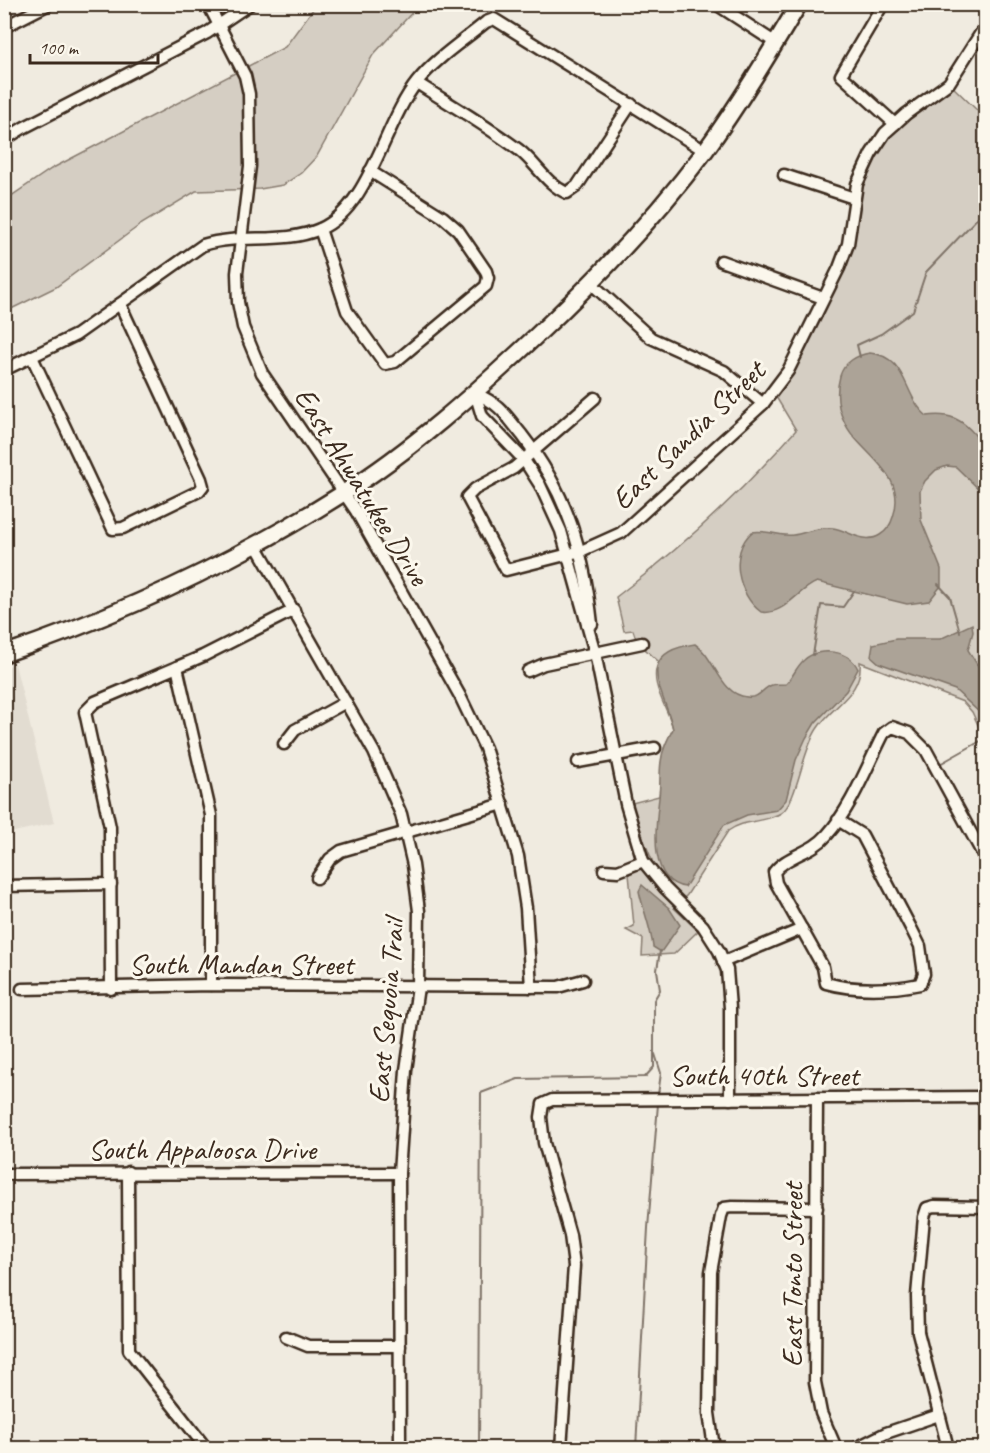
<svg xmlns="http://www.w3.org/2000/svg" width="990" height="1453" viewBox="0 0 990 1453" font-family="Caveat,sans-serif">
<rect width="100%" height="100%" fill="#f0ebe0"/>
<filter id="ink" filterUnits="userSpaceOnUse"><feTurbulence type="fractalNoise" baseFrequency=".0167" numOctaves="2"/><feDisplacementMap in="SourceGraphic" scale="12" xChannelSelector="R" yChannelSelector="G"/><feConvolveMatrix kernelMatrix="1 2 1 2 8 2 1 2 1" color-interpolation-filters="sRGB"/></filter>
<g filter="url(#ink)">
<polygon fill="#e2dcd1" points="15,664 54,823 5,834 5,667"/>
<g fill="#d5cec3" stroke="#887c70" stroke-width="1.5">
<polygon points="316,5 419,5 373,55 317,156 301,173 283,185 260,189 196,191 140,225 56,287 5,312 4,201 51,169 285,47"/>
<path d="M949 83 981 114 985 111V740L972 712 963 702 860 662C863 694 832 705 817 729 802 751 797 803 781 813 765 823 744 819 728 831L687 895 674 908 698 931 674 954 642 956 643 939 626 930 634 926 629 874 652 860 638 826 632 803 659 796 664 748 673 729C669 709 647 682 659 662L645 649 642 638 636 639 633 630 624 631 616 597C681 548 743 491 796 430L773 392 839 268 854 198 885 133Z"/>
</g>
<g fill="#aca397" stroke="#7f7367" stroke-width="1.5">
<path d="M870 353C908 356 903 397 927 416 950 413 962 419 976 436 978 440 984 444 985 447 989 456 986 484 985 495L956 467 947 466 936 470 925 481 920 491 921 520 941 569V586L929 601 907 604 817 582C798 589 784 616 761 612 738 595 728 553 752 532 766 529 779 537 793 535 806 533 819 526 833 528 848 530 864 545 880 535 887 531 891 524 893 517 909 472 857 453 844 421 837 407 836 391 840 376 844 362 857 355 870 353Z"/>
<polygon points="972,624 973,632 968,650 985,677 985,714 979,712 955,690 879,663 871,656 873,644 896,639 940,639"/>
<path d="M695 644C715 657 720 695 747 697 760 699 762 688 772 685 776 684 782 684 786 684 793 677 796 667 804 660 819 646 850 650 858 669L846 691 815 723 806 738 796 760 786 800 777 810 747 815 724 825 685 887C647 882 656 824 659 798 661 781 658 762 665 746 667 740 670 735 673 729 665 691 631 653 695 644Z"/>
<path d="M642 885 669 908 680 925 661 952 653 947C651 928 643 910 639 891Z"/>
</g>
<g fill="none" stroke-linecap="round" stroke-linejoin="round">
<g stroke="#7f7367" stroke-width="2">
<polyline points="860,357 857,345 881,334 913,311 926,272 986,209"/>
<polyline points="938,584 950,597 960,632"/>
<polyline points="813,655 821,605 843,607 854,591"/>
<polyline points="938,765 986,738"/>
<polyline points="655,1054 661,1073 658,1095"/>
<polyline points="479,1448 481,1093 518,1079 645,1077 654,1067 654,1000 660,990 657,970 660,951"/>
<polyline points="636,1448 648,1228 658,1104"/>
</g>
<defs>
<g id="minor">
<polyline points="208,4 245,76 249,94 250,166 237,273 238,302 243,327 262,373 356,511 460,696 485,748 518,856 526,908 531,987"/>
<polyline points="716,4 776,43"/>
<polyline points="883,4 841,75 895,124"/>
<polyline points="4,27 49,4"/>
<path d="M417 83C451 105 486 125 519 150 536 163 547 185 567 193L577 186 631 104"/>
<polyline points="4,140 23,128 207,33 250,4"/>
<polyline points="784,175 854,198"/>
<polyline points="320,229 347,311 385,364 395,362 486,286 488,278 486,271 458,230 443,217 370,171"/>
<polyline points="721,261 823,298"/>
<polyline points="592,284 651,338 724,371 763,404"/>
<polyline points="32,357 113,529 123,528 199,491 203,486 201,479 120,304"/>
<path d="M4 370 76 335 203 245C241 233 283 245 320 229 370 207 384 123 417 82 435 59 463 41 486 22L494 19 705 151"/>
<polyline points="475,393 482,416 524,460 540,485 561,531 595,653 626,804 643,861 665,888 703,926 719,951 727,970 730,1008 730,1099"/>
<path d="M475 393C501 405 504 413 522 435 568 494 584 552 592 624"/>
<polyline points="595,398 514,468 475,489 467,497 506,570 581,551 621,533 763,404 788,371 839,268 848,244 857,184 871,154 885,133 906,114 949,83 986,25"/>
<polyline points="256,545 374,752 401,814 413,865 419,911 418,987 406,1070 399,1173 400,1448"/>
<polyline points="177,667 211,815 211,985"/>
<polyline points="528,671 544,664 642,643"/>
<polyline points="284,744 295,730 346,702"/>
<polyline points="578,762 655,748"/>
<path d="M838 820 862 835 912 930 920 946 924 974 920 984C891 990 854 991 826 983L823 967 776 883 774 872C787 855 812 853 827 835 852 807 867 766 884 733L892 727 909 733 926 750 986 860"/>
<polyline points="604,870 618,871 643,861"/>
<polyline points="317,878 330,859 341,851 503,804"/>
<polyline points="4,886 111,884"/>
<polyline points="723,962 802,929"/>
<polyline points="22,989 211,985 558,987 583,980"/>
<polyline points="111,989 110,827 85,712 95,702 203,656 294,610"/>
<polyline points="817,1098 815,1382 821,1413 836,1448"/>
<polyline points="128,1172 129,1350 206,1448"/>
<polyline points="4,1174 399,1173"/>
<polyline points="286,1337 308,1346 400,1346"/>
<polyline points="561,1448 574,1266 570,1235 544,1143 541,1117 543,1104 552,1100 986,1097"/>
<polyline points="714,1448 709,1413 711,1272 721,1216 724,1208 732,1207 817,1208"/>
<polyline points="856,1448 886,1433 939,1415"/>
<polyline points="948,1448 918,1332 917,1296 924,1217 927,1208 934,1206 986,1207"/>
</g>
<path id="secondary" d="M4 654C123 614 236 561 342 494 412 450 474 394 534 338 596 280 654 219 705 151 739 104 769 54 799 4"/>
</defs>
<use href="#minor" stroke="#3b2a1e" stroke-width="15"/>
<use href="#secondary" stroke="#3b2a1e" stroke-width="20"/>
<use href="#minor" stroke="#fbf7ec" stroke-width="10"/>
<use href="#secondary" stroke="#fbf7ec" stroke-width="15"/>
</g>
</g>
<g text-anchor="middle" stroke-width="6" stroke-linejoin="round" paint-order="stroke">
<g font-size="30" fill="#3b2a1e" stroke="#fbf7ec">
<text transform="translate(688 435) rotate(-44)" y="10">East Sandia Street</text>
<text transform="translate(362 486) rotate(58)" y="10">East Ahwatukee Drive</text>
<text x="241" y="974">South Mandan Street</text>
<text transform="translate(386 1011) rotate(-85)" y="10">East Sequoia Trail</text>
<text x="764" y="1085">South 40th Street</text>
<text x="202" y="1159">South Appaloosa Drive</text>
<text transform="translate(792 1275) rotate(-90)" y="10">East Tonto Street</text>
</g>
</g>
<rect width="990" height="1453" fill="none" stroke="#fbf7ec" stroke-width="24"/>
<rect x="12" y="12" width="966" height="1429" fill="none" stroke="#3b2a1e" stroke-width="2" filter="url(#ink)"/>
<path d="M30 54v9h128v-9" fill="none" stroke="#3b2a1e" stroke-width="3"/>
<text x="39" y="54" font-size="18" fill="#3b2a1e" stroke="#fbf7ec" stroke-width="4.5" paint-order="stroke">100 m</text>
</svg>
